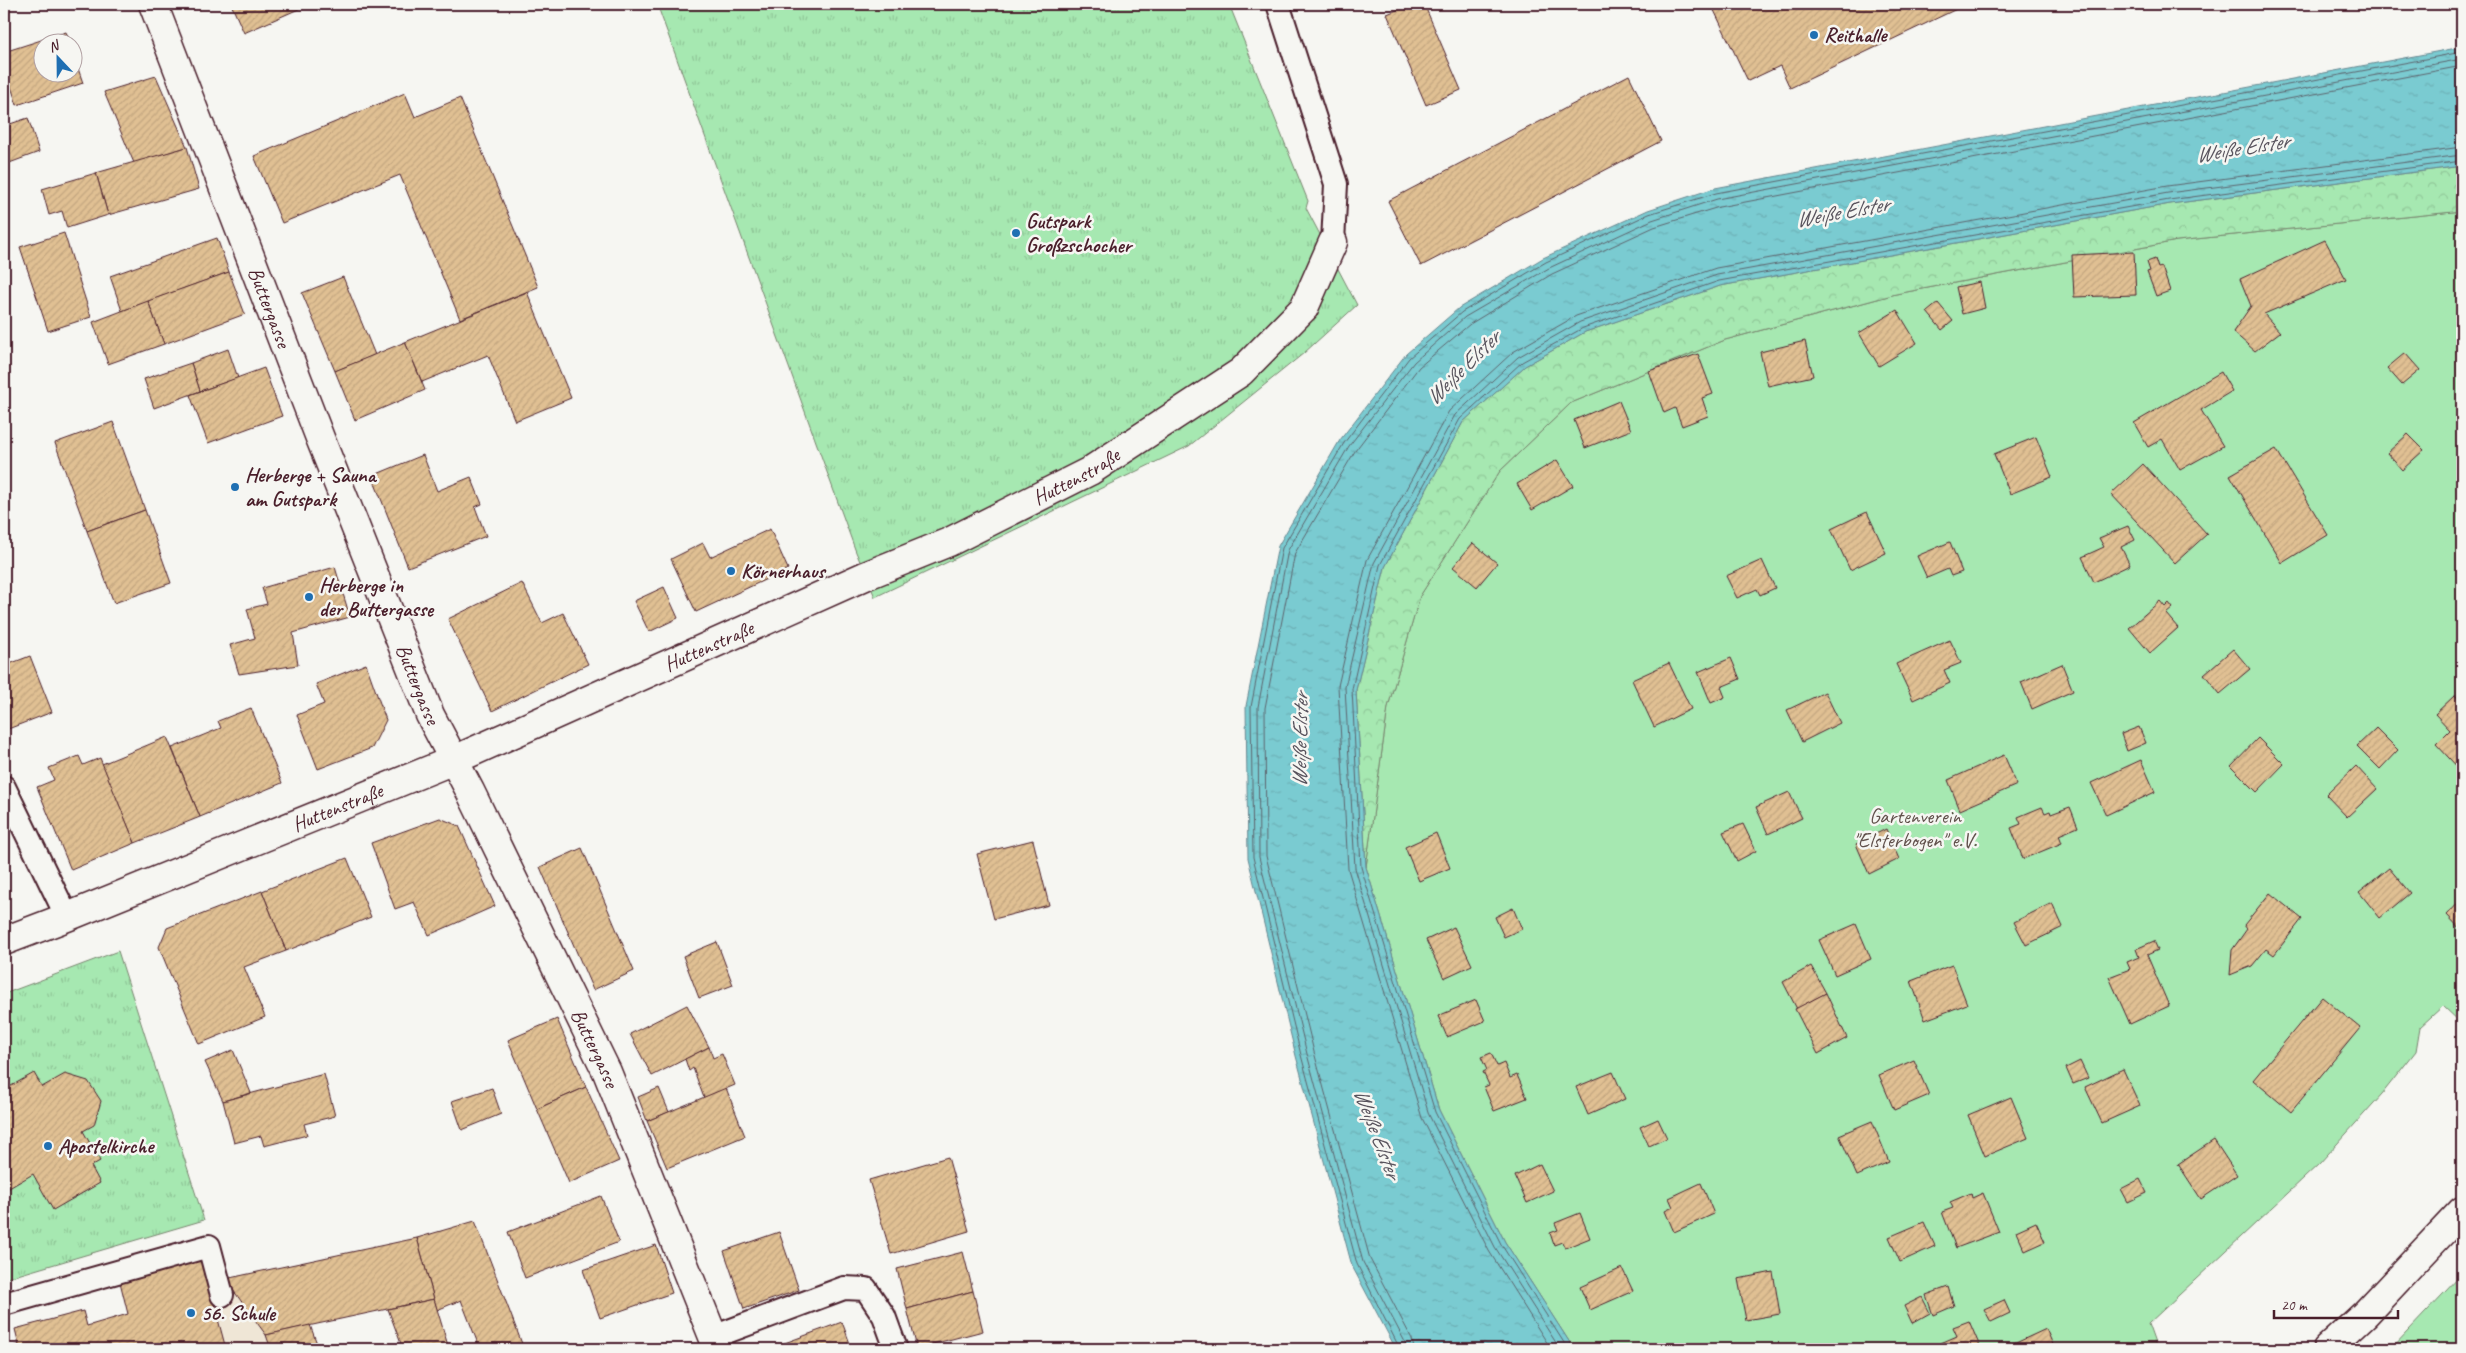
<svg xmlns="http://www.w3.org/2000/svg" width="2466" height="1353" viewBox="0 0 2466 1353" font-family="Caveat,sans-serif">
<defs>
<pattern id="forest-crowns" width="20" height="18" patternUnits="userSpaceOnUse" patternTransform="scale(1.25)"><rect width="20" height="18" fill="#a6e8b1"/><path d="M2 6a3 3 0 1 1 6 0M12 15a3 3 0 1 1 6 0" fill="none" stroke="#90c798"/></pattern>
<pattern id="park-tufts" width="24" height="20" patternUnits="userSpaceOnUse" patternTransform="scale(1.25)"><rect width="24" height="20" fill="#a6e8b1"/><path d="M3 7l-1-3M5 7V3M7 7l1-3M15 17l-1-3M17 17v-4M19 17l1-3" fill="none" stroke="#90c798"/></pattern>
<pattern id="water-ripples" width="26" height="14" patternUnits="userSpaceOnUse" patternTransform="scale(1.25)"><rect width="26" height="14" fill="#7acbd1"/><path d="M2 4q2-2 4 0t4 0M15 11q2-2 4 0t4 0" fill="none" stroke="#6baeb4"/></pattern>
<pattern id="building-hatch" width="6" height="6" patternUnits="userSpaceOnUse" patternTransform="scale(1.25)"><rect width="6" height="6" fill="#e0c093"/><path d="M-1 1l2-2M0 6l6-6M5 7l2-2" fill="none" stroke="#c2a57f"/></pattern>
</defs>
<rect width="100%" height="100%" fill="#f6f6f2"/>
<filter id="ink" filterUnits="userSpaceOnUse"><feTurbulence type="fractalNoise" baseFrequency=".02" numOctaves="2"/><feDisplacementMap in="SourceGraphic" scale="10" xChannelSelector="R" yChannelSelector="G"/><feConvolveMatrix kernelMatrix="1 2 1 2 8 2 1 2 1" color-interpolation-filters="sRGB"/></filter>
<g filter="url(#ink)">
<polygon fill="#efe6d6" points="225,1279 266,1335 271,1349 4,1349 212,1291"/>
<g fill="#a6e8b1" stroke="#78846e">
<polygon points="2462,211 2462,1024 2443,1006 2420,1027 2416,1051 2382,1094 2319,1164 2148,1324 2157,1349 1574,1349 1505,1242 1439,1110 1366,867 1388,707 1420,596 1500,471 1571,403 1725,340 1896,294 2177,241"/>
<polygon points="2462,1274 2462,1349 2391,1349"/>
</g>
<polygon fill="url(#forest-crowns)" stroke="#78846e" points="2462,166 2462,211 2177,241 1896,294 1725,340 1571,403 1500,471 1420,596 1388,707 1366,867 1356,690 1385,567 1463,422 1525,366 1585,332 1720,286 2170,204"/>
<g fill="url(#park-tufts)" stroke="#78846e">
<polygon points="657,4 1229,4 1308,201 1306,208 1357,305 1304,353 1189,446 875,597 856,552"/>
<polygon points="118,951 204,1220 4,1279 4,994"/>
</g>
<polygon fill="url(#water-ripples)" stroke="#67868f" points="2462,47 2462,166 2170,204 1720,286 1585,332 1525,366 1463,422 1385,567 1356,690 1366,867 1439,1110 1505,1242 1574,1349 1396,1349 1352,1266 1296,1056 1248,858 1246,706 1278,546 1340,440 1406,354 1459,308 1543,258 1648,210 1715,188"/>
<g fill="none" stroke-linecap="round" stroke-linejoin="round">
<g stroke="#5d646d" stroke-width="1">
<polyline points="1400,1349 1357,1264 1301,1055 1253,857 1251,707 1282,548 1344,443 1409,358 1462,312 1546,262 1649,214 1716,193 2462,52"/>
<polyline points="1407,1349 1405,1342 1363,1262 1307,1054 1259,857 1258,707 1288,550 1349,446 1414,362 1465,317 1549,268 1652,220 1717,199 2462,59"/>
<polyline points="1414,1349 1412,1339 1370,1259 1314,1052 1266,856 1265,708 1295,553 1355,451 1419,367 1470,324 1552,274 1654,227 1719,207 2462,66"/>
<polyline points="1551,1349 1489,1251 1422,1118 1348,869 1338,686 1367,560 1449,411 1513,352 1576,316 1716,268 2167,186 2462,147"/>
<polyline points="1560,1349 1495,1247 1429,1115 1355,868 1345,687 1374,563 1455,415 1518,357 1580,322 1717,275 2168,193 2462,155"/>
<polyline points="1568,1349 1501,1244 1435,1112 1361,867 1352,689 1380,565 1460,419 1522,362 1583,328 1719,281 2169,200 2462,161"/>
</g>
</g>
<g fill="url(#building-hatch)" stroke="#4a1f2b">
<polygon points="231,4 310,4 244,33"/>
<polygon points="1412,4 1424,4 1461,90 1426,105 1387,14"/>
<polygon points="1711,4 1967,4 1790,88 1780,66 1748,81"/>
<polygon points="66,32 70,42 42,42 42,72 72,72 72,51 83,83 17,105 4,65 4,52"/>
<polygon points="1629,75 1661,141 1421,266 1388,201"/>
<polygon points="156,76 187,147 134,163 104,92"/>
<polygon points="405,93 415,117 460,98 538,287 460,319 400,175 282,223 254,156"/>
<polygon points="28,118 39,152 4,165 4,126"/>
<polygon points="187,147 199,189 108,215 96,173"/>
<polygon points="96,173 108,215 67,228 62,211 49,215 42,189"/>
<polygon points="64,233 91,317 48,331 20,247"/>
<polygon points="217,238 229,272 122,311 110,276"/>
<polygon points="2325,240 2346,279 2264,314 2280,332 2255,351 2233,332 2251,306 2240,279"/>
<polygon points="2134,252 2136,295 2074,297 2072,255"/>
<polygon points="2155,259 2158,268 2162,267 2170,291 2156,296 2147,272 2150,271 2147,262"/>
<polygon points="229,272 245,314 164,344 148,301"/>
<polygon points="343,277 375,355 335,371 302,293"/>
<polygon points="1980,282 1985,308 1962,314 1956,287"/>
<polygon points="527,292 571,398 515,421 488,355 422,382 405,342"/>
<polygon points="148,301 164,344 108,364 93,322"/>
<polygon points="1938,303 1953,321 1942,330 1927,312"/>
<polygon points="1897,310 1917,343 1879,366 1859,333"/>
<polygon points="1805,341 1813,376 1768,386 1760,352"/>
<polygon points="405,342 425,390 355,420 335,371"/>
<polygon points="228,349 238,378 200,391 191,363"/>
<polygon points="2405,353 2420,370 2402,385 2387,368"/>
<polygon points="1698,354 1713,394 1702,398 1708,416 1682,426 1675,408 1664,413 1649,371"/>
<polygon points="191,363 200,391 154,408 144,379"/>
<polygon points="264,368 282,416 208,443 190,395"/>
<polygon points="2221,372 2232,391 2201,410 2223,446 2180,470 2162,439 2148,447 2134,423"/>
<polygon points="1619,401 1631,430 1585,448 1574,420"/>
<polygon points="113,422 145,510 87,531 55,443"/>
<polygon points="2408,434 2424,450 2402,470 2387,453"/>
<polygon points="2036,437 2052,477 2010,494 1994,454"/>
<polygon points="2276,449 2328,535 2282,563 2230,475"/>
<polygon points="423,455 437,491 471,477 482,504 475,507 486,536 408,567 372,476"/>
<polygon points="1557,460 1573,486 1532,510 1517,484"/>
<polygon points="2143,464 2207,534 2175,563 2111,494"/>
<polygon points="145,510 171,583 114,603 87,531"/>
<polygon points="1867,512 1886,553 1850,570 1831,529"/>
<polygon points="2128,526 2135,540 2121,547 2130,565 2094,582 2082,557 2104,547 2099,538"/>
<polygon points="770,529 788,569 696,612 671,559 703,543 710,557"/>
<polygon points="1950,542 1962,572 1951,576 1948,569 1927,578 1917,556"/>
<polygon points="1473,543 1497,563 1477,587 1453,567"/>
<polygon points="1762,560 1775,588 1760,595 1757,589 1737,598 1726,576"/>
<polygon points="335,567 350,617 293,633 298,665 239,674 230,645 255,638 247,609 267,604 262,588"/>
<polygon points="522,583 542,623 563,613 588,664 492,711 448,619"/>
<polygon points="664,587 678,618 649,632 634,601"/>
<polygon points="2160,601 2165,607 2169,603 2173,608 2166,614 2178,628 2150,653 2129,628"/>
<polygon points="1950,640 1961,663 1944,670 1950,683 1913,700 1896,664"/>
<polygon points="2233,649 2250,669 2220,694 2204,674"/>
<polygon points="30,656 52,712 8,729 4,718 4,666"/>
<polygon points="1731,658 1740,679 1721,687 1725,697 1711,703 1698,672"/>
<polygon points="1669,663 1691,709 1654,727 1632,680"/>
<polygon points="366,664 386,720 372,748 318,769 297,715 324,704 316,684"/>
<polygon points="2062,664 2073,691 2032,709 2021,682"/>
<polygon points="1825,692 1840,723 1802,742 1787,710"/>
<polygon points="2455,695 2462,703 2462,772 2436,744 2450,730 2435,714"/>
<polygon points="251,708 282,783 200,817 172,748 221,728 218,721"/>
<polygon points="2139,727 2146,743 2127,751 2121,734"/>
<polygon points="2376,728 2398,750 2380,769 2357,746"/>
<polygon points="167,737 200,817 135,843 102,764"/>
<polygon points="2258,738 2284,764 2257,792 2231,766"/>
<polygon points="2004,755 2017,785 1960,810 1948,780"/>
<polygon points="79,756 83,765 100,758 135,843 71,870 37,787 54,780 49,768"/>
<polygon points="2141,760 2155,792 2106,815 2091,783"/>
<polygon points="2356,766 2377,789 2347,817 2326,795"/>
<polygon points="1789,792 1802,818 1768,834 1756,807"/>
<polygon points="2042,807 2045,813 2050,811 2051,814 2070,807 2078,827 2059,835 2062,843 2023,859 2011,828 2021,824 2018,817"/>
<polygon points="440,818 459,826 495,906 429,935 414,902 395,909 371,843"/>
<polygon points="1743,824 1756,851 1737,861 1723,832"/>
<polygon points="1886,829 1899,859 1869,874 1856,844"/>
<polygon points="1436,833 1450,868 1419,881 1405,847"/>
<polygon points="1033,840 1049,905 994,919 977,854"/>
<polygon points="582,848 634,971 593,990 540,867"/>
<polygon points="347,858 371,917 286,951 262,891"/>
<polygon points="2389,868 2410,893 2380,918 2359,892"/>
<polygon points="262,891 286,951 244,967 265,1017 199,1044 159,947 167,928"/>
<polygon points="2270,893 2302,919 2274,955 2266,949 2252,966 2230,975 2232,950 2247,929 2244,925"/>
<polygon points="2462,899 2462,931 2447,915"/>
<polygon points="2052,903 2063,927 2026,945 2014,922"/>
<polygon points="1513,908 1522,929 1504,937 1495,917"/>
<polygon points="1856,924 1871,959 1835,975 1819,940"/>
<polygon points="1454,927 1472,965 1444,978 1426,940"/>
<polygon points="2154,941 2158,950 2147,955 2169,1006 2130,1024 2109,977 2130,969 2127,962 2139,957 2136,949"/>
<polygon points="717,942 733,985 699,998 683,956"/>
<polygon points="1952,965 1967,1004 1925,1020 1911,981"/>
<polygon points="1811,966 1826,993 1797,1009 1783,982"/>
<polygon points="1826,993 1847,1038 1818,1054 1795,1009"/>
<polygon points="2322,997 2360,1028 2291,1112 2253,1080"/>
<polygon points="1476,1000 1485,1021 1447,1037 1438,1016"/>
<polygon points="687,1005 709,1047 652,1076 630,1034"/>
<polygon points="557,1019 586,1087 537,1109 508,1040"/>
<polygon points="709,1047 713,1058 722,1054 735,1085 704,1098 693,1068 689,1071 685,1059"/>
<polygon points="233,1050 251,1093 223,1101 205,1062"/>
<polygon points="1491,1053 1497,1066 1504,1063 1510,1078 1517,1075 1527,1098 1494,1111 1484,1087 1489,1085 1483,1072 1487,1070 1481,1057"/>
<polygon points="1914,1060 1929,1095 1894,1110 1879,1075"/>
<polygon points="2080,1061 2088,1078 2073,1084 2066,1068"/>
<polygon points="2123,1069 2140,1106 2102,1123 2085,1087"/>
<polygon points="1613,1072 1625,1099 1588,1115 1576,1087"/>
<polygon points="34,1073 42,1087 65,1074 88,1081 101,1101 94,1125 83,1131 100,1161 91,1166 100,1183 53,1210 33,1174 4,1191 4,1090"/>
<polygon points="324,1074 335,1116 304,1124 307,1135 264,1146 261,1136 234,1143 223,1101"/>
<polygon points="586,1087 619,1161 569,1183 537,1109"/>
<polygon points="492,1088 501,1114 462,1130 452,1101"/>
<polygon points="659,1088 669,1112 647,1121 638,1097"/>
<polygon points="726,1088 745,1136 667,1168 647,1121"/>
<polygon points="2011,1097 2028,1138 1985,1156 1968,1115"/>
<polygon points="1658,1119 1667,1138 1649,1146 1640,1127"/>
<polygon points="1872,1121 1889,1162 1857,1176 1839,1135"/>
<polygon points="2214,1140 2237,1175 2201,1199 2178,1164"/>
<polygon points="948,1157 969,1231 891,1254 869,1180"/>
<polygon points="1540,1164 1553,1191 1527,1203 1515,1176"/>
<polygon points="2140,1179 2147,1193 2128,1202 2121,1189"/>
<polygon points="1701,1183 1714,1214 1674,1232 1665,1211 1673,1207 1669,1198"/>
<polygon points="1971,1193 1972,1198 1983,1193 1999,1232 1956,1248 1942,1212 1953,1208 1950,1202"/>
<polygon points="601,1196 619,1242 525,1278 508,1232"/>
<polygon points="1580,1213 1590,1238 1565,1248 1562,1242 1554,1245 1550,1233 1558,1230 1555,1223"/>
<polygon points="475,1221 524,1349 480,1349 461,1300 437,1310 417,1238"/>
<polygon points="1924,1222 1935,1246 1900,1262 1889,1237"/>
<polygon points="2036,1222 2045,1242 2025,1251 2016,1231"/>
<polygon points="779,1232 799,1290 744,1309 724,1251"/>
<polygon points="417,1238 434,1299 266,1335 225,1279"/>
<polygon points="656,1245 672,1293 600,1318 583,1270"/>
<polygon points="963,1252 973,1291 907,1309 897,1269"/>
<polygon points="201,1256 226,1349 4,1349 19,1345 15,1329 83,1311 87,1326 128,1314 119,1278"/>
<polygon points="1622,1268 1633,1291 1590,1310 1580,1287"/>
<polygon points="1773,1272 1780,1314 1746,1320 1738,1279"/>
<polygon points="1948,1287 1954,1306 1933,1315 1926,1295"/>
<polygon points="973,1291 983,1331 917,1348 907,1309"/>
<polygon points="1922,1297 1930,1313 1912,1323 1904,1306"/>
<polygon points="434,1299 449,1349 403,1349 388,1309"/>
<polygon points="2004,1300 2010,1313 1991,1322 1984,1309"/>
<polygon points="1969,1321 1981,1349 1927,1349 1957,1336 1953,1327"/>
<polygon points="842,1322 852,1349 771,1349 771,1348"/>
<polygon points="310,1325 319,1349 271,1349 266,1335"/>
<polygon points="2046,1329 2055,1349 2003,1349"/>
</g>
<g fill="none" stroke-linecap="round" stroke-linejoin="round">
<defs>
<g id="lane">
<polyline points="1278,4 1336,184 1333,242"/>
<polyline points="4,787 67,917"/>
<polyline points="4,1304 209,1246 222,1295"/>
<polyline points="713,1337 844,1288 866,1289 884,1316 896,1349"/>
</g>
<g id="street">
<path id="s1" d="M153 4 320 438 430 715 470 791 607 1072 718 1349"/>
<path id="s2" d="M4 941 67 917 454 760 865 576 949 542 1090 471 1241 372 1304 308 1333 242"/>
</g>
<polyline id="secondary" points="2327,1349 2365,1314 2462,1211"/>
</defs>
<use href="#lane" stroke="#4a1f2b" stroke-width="26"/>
<use href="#street" stroke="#4a1f2b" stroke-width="31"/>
<use href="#secondary" stroke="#4a1f2b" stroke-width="31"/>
<use href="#lane" stroke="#f6f6f2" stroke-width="22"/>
<use href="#street" stroke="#f6f6f2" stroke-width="28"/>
<use href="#secondary" stroke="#f6f6f2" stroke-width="28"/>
</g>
</g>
<g fill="#1f6fb2" stroke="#f6f6f2" stroke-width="2">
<circle cx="1814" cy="35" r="5"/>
<circle cx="1016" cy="233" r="5"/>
<circle cx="235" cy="487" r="5"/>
<circle cx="731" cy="571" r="5"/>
<circle cx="309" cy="597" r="5"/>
<circle cx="48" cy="1146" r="5"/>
<circle cx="191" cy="1313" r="5"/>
</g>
<g text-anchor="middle" stroke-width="5" stroke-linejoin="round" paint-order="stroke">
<g font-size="21" font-weight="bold" fill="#4a1f2b" stroke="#f6f6f2" text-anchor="start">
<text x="1824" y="42">Reithalle</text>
<text x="1026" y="228">Gutspark<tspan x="1026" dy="24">Großzschocher</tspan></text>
<text x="245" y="482">Herberge + Sauna<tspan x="245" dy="24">am Gutspark</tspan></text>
<text x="741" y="578">Körnerhaus</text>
<text x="319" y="592">Herberge in<tspan x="319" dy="24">der Buttergasse</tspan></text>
<text x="58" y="1153">Apostelkirche</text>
<text x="201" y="1320">56. Schule</text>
</g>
<g font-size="21" fill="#4a1f2b" stroke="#f6f6f2">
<text dy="7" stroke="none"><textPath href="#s1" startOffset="325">Buttergasse</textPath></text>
<text dy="7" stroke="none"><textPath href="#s2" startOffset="1169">Huttenstraße</textPath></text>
<text dy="7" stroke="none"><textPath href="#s2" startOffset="764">Huttenstraße</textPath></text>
<text dy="7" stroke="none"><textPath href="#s1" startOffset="730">Buttergasse</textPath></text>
<text dy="7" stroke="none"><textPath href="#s2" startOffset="359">Huttenstraße</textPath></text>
<text dy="7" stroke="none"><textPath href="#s1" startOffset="1135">Buttergasse</textPath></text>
</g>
<g font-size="21" fill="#61514c" stroke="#f6f6f2">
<text x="1915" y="823">Gartenverein<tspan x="1915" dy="24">"Elsterbogen" e.V.</tspan></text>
</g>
<g font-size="22" font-style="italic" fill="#58535d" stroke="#f6f6f2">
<text transform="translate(2242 147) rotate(-9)" y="8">Weiße Elster</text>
<text transform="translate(1842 211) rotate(-10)" y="8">Weiße Elster</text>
<text transform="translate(1462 367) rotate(-45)" y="8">Weiße Elster</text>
<text transform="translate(1299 740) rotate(-89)" y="8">Weiße Elster</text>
<text transform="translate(1378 1133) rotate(69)" y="8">Weiße Elster</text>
</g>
</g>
<rect width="2466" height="1353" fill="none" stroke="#f6f6f2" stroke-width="20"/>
<rect x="10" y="10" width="2446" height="1333" fill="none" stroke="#4a1f2b" stroke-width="2" filter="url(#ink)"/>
<g transform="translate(58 58) rotate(338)"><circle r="24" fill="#f6f6f2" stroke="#b1a0a2"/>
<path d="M0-4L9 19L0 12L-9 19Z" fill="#1f6fb2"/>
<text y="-8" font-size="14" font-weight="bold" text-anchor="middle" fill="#4a1f2b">N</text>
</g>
<path d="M2274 1310v8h124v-8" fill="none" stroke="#4a1f2b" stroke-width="2.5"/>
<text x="2281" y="1310" font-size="15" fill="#4a1f2b" stroke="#f6f6f2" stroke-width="4" paint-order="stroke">20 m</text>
</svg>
